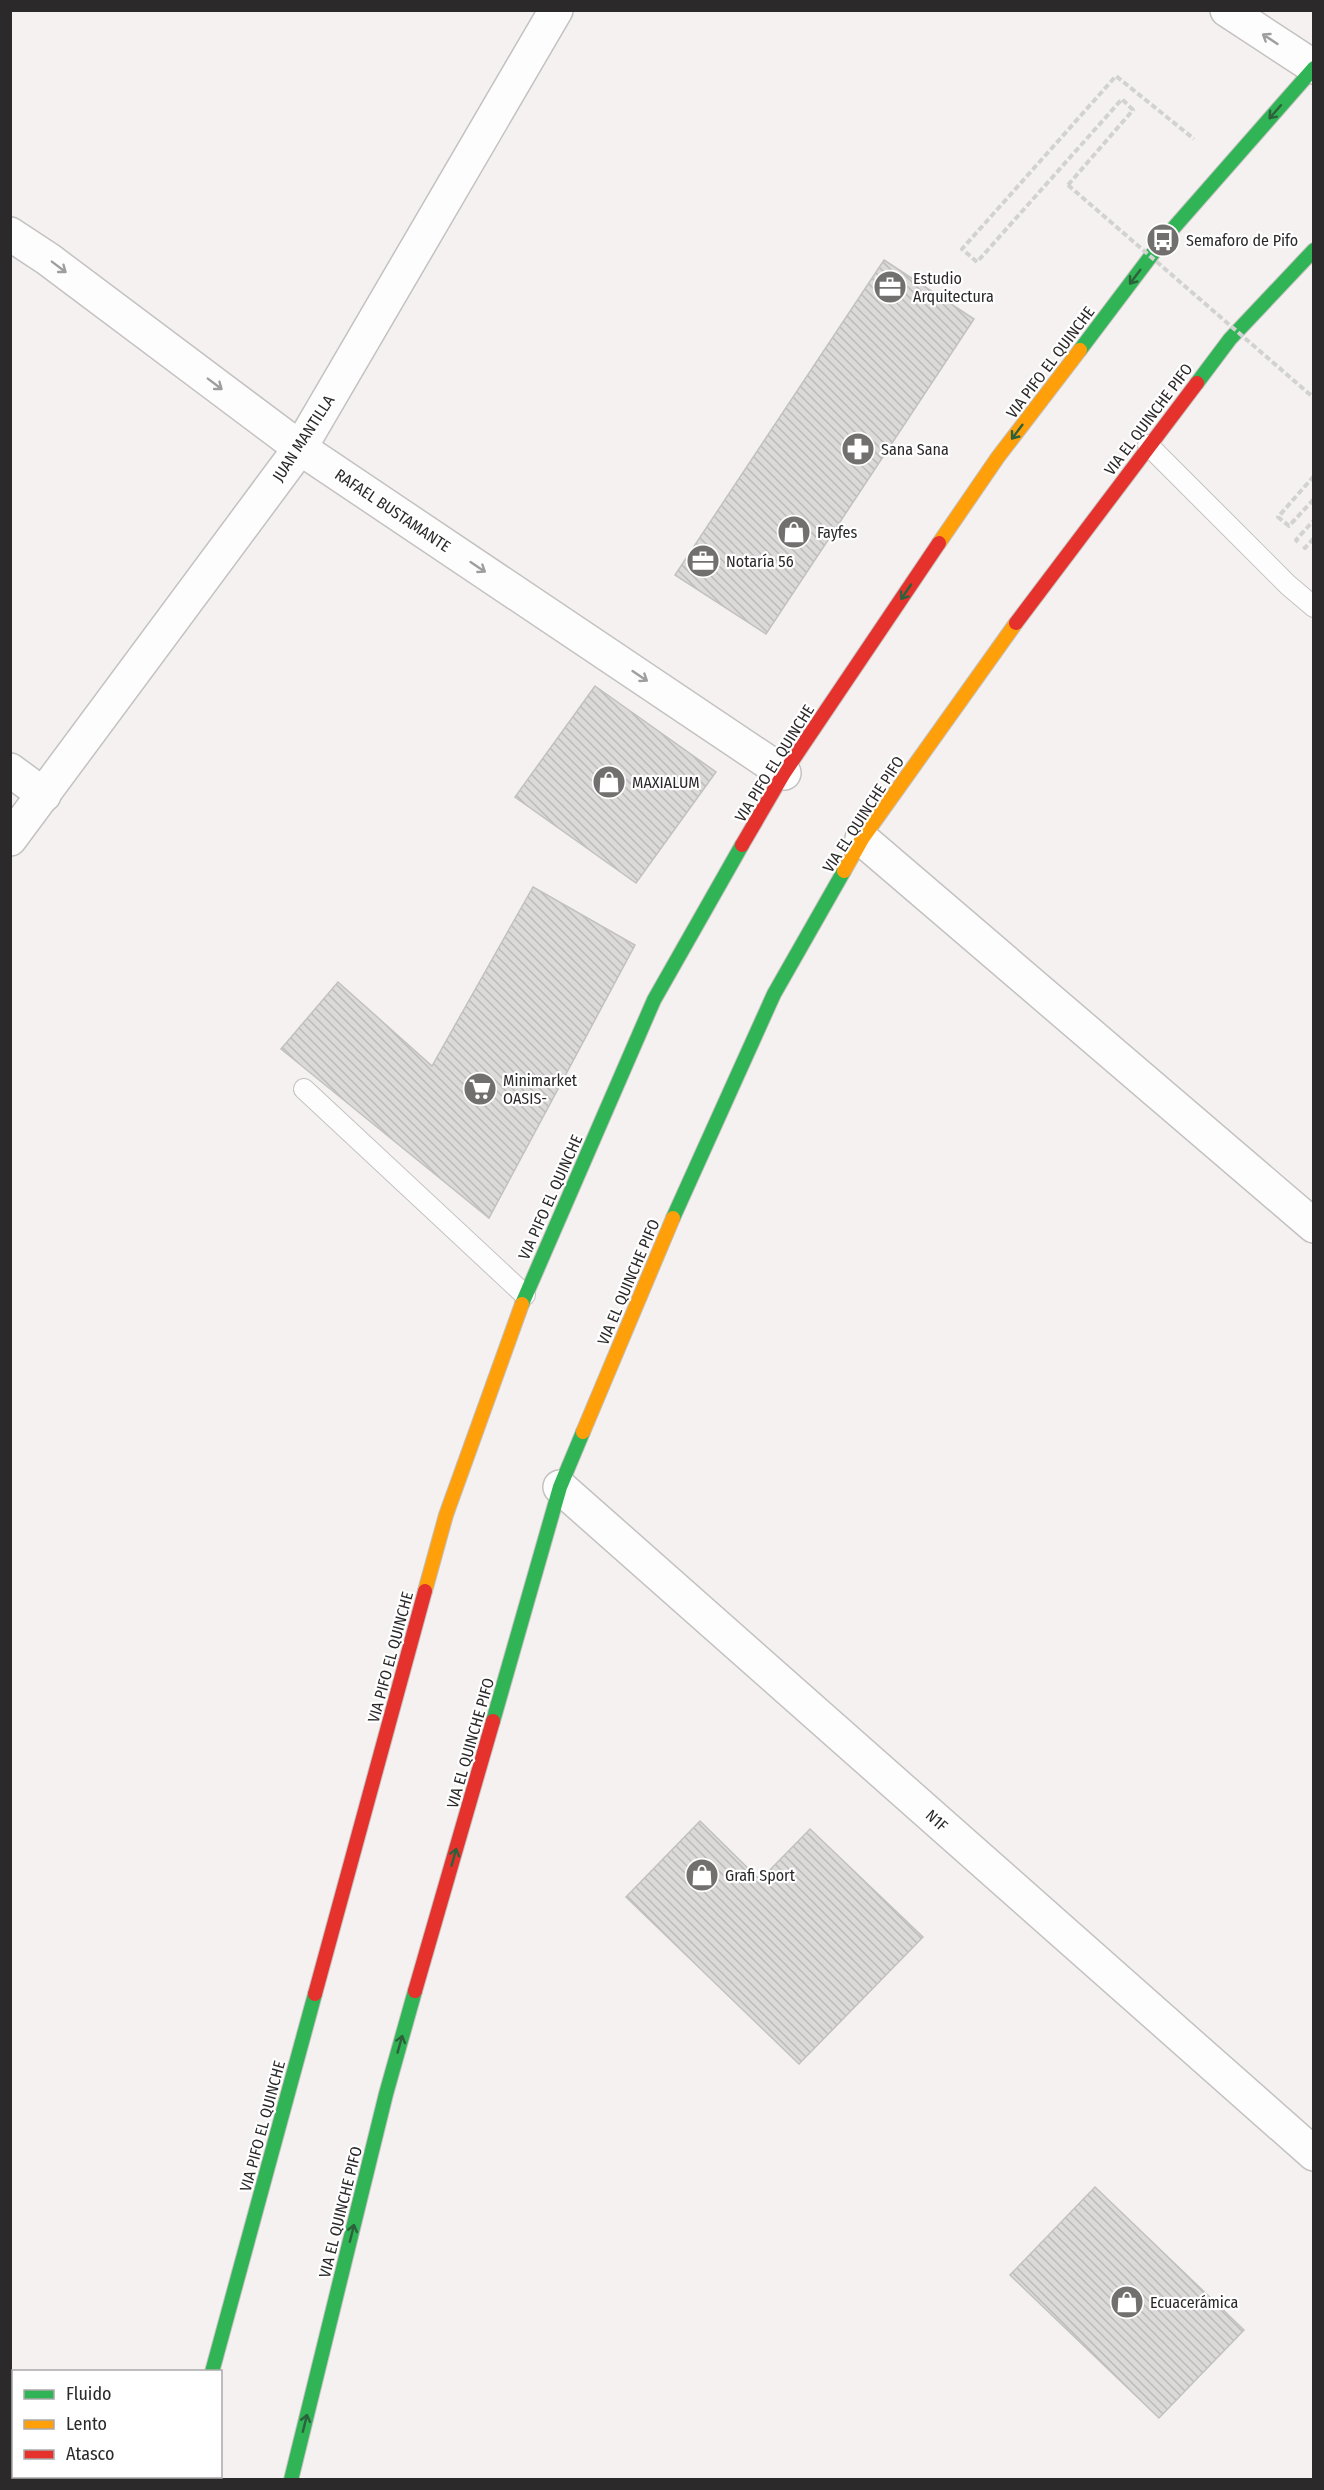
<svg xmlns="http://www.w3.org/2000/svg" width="1324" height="2490" viewBox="0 0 1324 2490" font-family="'Fira Sans Condensed',sans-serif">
<defs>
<pattern id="building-back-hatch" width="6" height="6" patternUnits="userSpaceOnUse" patternTransform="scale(1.5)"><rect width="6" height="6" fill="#dcd9d9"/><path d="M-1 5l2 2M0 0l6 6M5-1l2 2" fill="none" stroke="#bdbaba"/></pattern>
</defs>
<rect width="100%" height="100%" fill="#f5f1f1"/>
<g fill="url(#building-back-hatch)" stroke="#c2c0c0" stroke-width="1.5">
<polygon points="884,260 974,319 766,634 675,575"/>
<polygon points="595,686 716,772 636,883 515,797"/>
<polygon points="533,887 635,945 489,1218 281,1049 338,982 432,1066"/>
<polygon points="700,1821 760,1880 810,1829 923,1937 799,2064 626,1897"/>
<polygon points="1095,2187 1244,2330 1159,2418 1010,2275"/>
</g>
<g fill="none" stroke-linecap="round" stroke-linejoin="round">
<defs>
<g id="lane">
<polyline points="1148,445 1288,585 1314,607"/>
<polyline points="304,1089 525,1295"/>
</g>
<g id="street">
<polyline points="1227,10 1314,67"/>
<polyline points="10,234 48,259 300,448 784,773"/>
<polyline points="10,770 44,795"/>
<polyline points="10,839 300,448 556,10"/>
<polyline points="862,839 1314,1226"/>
<polyline points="560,1487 1314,2154"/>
</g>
<g id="fast">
<polyline points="1080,350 1163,240 1314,68"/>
<polyline points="1197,383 1230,339 1314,250"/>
<polyline points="673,1218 774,994 844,871"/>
<polyline points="522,1304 654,1000 742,845"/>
<polyline points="493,1721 560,1487 583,1432"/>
<polyline points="212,2372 315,1994"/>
<polyline points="182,2480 183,2476"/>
<polyline points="291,2480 386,2094 415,1991"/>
</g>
<g id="slow">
<polyline points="939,543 998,457 1080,350"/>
<polyline points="844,871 862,839 1016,623"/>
<polyline points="583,1432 673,1218"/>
<polyline points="425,1591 446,1515 522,1304"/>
</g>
<g id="jam">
<polyline points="1016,623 1197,383"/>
<polyline points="742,845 784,773 939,543"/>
<polyline points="415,1991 493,1721"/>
<polyline points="315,1994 425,1591"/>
</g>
</defs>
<use href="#lane" stroke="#c4c1c1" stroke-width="22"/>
<use href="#street" stroke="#c4c1c1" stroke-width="36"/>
<use href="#fast" stroke="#c4c1c1" stroke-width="16"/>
<use href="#slow" stroke="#c4c1c1" stroke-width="16"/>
<use href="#jam" stroke="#c4c1c1" stroke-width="16"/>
<g stroke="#d2d2d2" stroke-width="4" stroke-dasharray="6 3" stroke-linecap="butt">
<polyline points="1068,185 1133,110 1122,99 977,262 962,249 1116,76 1194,139"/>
<polyline points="1314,476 1278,517 1289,526 1314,499"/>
<polyline points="1298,542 1296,540 1314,520"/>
<polyline points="1304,546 1305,548 1314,538"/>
</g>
<use href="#lane" stroke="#fefdfd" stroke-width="20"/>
<use href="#street" stroke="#fefdfd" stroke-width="33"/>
<use href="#fast" stroke="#30b455" stroke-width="14"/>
<use href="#slow" stroke="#ff9f0a" stroke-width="14"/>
<use href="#jam" stroke="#e5322d" stroke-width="14"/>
<polyline stroke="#d2d2d2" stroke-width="4" stroke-dasharray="6 3" stroke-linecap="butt" points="1068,185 1314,398"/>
</g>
<defs><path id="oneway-shaft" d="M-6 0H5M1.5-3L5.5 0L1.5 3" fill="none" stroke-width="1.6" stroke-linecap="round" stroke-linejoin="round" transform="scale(1.5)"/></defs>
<g stroke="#9f9e9e">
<use href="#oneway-shaft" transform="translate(1270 39) rotate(-147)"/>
<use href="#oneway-shaft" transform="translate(59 267) rotate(37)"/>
<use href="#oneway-shaft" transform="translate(215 384) rotate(37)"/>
<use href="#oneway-shaft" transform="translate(478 567) rotate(34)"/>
<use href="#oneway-shaft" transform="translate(640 676) rotate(34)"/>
</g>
<g stroke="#2d613b">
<use href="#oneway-shaft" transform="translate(1275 112) rotate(131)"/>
<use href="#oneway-shaft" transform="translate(1135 277) rotate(127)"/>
<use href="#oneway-shaft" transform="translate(1017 432) rotate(127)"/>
<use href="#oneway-shaft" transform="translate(906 592) rotate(124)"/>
<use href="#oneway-shaft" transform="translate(454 1857) rotate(-74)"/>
<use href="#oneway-shaft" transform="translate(400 2044) rotate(-74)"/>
<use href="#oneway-shaft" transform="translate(352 2233) rotate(-76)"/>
<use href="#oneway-shaft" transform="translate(305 2423) rotate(-76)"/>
</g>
<defs>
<symbol id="bus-disc" viewBox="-11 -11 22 22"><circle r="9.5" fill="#726f6f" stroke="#fff"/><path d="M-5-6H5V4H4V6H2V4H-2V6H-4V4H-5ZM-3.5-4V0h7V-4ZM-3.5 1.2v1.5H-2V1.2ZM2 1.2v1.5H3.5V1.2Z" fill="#fff"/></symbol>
<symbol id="office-disc" viewBox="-11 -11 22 22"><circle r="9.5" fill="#726f6f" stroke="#fff"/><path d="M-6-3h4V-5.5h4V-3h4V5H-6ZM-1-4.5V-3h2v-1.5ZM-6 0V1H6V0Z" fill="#fff"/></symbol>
<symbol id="pharmacy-disc" viewBox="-11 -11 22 22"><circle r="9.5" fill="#726f6f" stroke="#fff"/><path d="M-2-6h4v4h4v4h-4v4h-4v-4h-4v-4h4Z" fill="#fff"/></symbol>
<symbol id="shop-disc" viewBox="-11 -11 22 22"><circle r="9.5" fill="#726f6f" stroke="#fff"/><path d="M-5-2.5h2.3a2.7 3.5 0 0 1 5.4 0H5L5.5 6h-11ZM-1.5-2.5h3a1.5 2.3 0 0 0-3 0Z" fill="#fff"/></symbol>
<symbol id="supermarket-disc" viewBox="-11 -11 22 22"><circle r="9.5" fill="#726f6f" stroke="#fff"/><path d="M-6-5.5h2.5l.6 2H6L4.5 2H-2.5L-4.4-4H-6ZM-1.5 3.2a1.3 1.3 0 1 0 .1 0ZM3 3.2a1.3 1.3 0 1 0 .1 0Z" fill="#fff"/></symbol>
</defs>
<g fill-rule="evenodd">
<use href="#bus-disc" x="1144" y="221" width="38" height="38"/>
<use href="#office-disc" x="871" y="268" width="38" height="38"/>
<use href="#pharmacy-disc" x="839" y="430" width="38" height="38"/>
<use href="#shop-disc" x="775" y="513" width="38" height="38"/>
<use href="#office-disc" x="684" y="542" width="38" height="38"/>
<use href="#shop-disc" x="590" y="763" width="38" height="38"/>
<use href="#supermarket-disc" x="461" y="1070" width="38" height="38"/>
<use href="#shop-disc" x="683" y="1856" width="38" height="38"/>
<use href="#shop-disc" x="1108" y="2283" width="38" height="38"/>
</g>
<g text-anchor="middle" stroke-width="4.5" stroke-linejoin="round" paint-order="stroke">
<g font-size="16" fill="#2b2929" stroke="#fff" text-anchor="start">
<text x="1186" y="246">Semaforo de Pifo</text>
<text x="913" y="284">Estudio<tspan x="913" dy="18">Arquitectura</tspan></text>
<text x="881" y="455">Sana Sana</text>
<text x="817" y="538">Fayfes</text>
<text x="726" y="567">Notaría 56</text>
<text x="632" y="788">MAXIALUM</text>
<text x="503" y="1086">Minimarket<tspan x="503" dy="18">OASIS-</tspan></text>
<text x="725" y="1881">Grafi Sport</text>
<text x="1150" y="2308">Ecuacerámica</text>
</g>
<g font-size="16" fill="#2b2929" stroke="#fff">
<text transform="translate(1050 362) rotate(-53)" y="6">VIA PIFO EL QUINCHE</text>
<text transform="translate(1148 419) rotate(-53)" y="6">VIA EL QUINCHE PIFO</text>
<text transform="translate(303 438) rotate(-57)" y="6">JUAN MANTILLA</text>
<text transform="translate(393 510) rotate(34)" y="6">RAFAEL BUSTAMANTE</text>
<text transform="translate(774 763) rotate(-58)" y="6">VIA PIFO EL QUINCHE</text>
<text transform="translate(863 814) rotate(-57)" y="6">VIA EL QUINCHE PIFO</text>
<text transform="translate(550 1197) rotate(-66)" y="6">VIA PIFO EL QUINCHE</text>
<text transform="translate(628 1282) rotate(-67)" y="6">VIA EL QUINCHE PIFO</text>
<text transform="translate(390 1657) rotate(-75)" y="6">VIA PIFO EL QUINCHE</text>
<text transform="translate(470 1743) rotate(-74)" y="6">VIA EL QUINCHE PIFO</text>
<text transform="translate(937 1820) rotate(42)" y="6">N1F</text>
<text transform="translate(262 2126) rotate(-75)" y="6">VIA PIFO EL QUINCHE</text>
<text transform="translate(340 2212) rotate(-76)" y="6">VIA EL QUINCHE PIFO</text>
</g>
</g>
<rect width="1324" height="2490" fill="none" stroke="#2b2929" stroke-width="24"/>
<rect x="12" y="2370" width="210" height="108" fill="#ffffff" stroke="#aaa9a9" stroke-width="1.5"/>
<rect x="24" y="2390" width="30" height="9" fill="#30b455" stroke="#aaa9a9" stroke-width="1.5"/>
<text x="66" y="2400" font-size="18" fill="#2b2929">Fluido</text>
<rect x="24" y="2420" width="30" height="9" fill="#ff9f0a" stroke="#aaa9a9" stroke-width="1.5"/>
<text x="66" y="2430" font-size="18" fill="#2b2929">Lento</text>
<rect x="24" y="2450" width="30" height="9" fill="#e5322d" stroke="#aaa9a9" stroke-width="1.5"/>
<text x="66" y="2460" font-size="18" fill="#2b2929">Atasco</text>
</svg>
